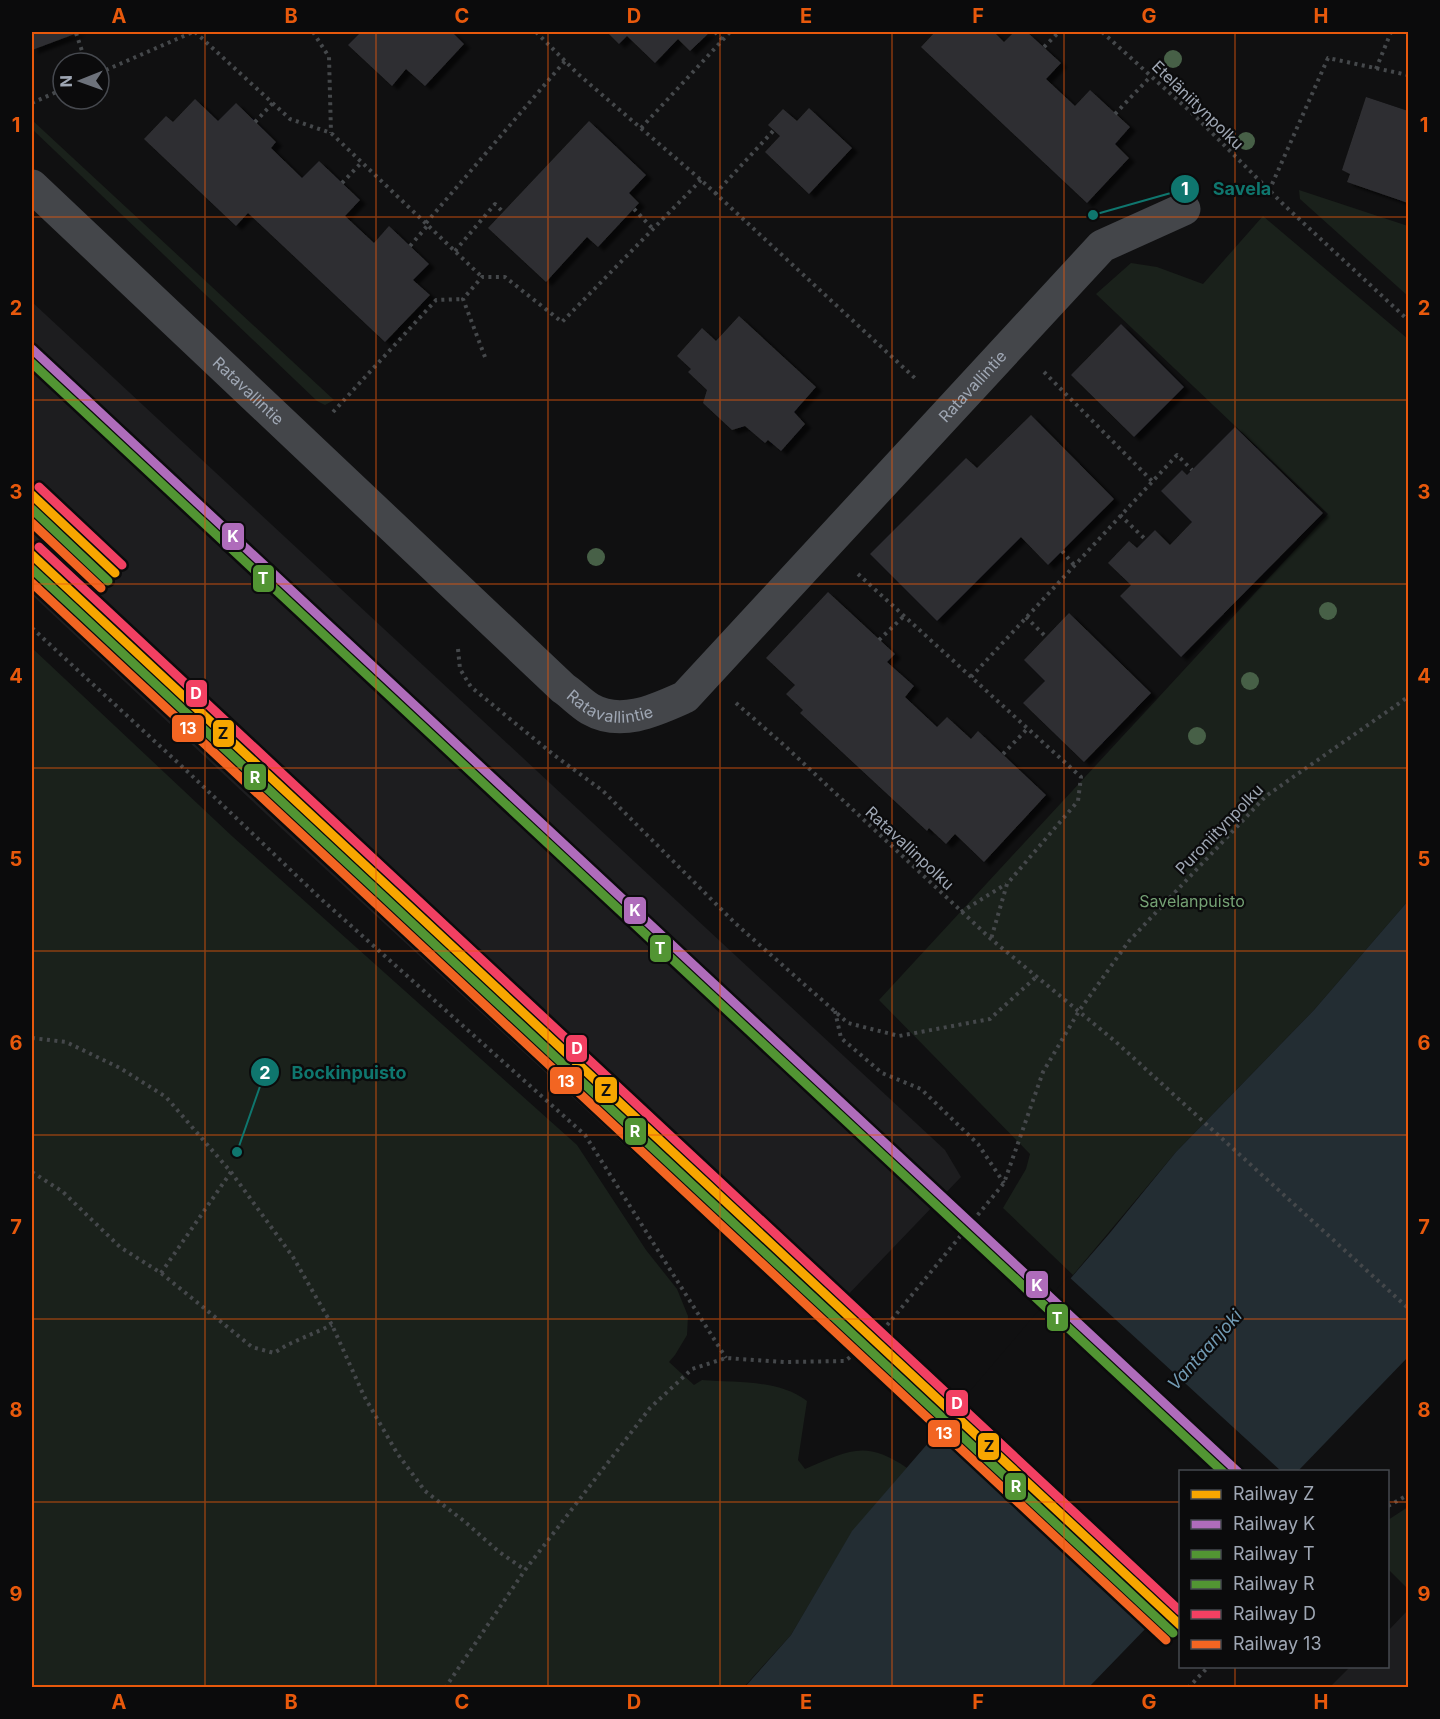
<svg xmlns="http://www.w3.org/2000/svg" width="1440" height="1719" viewBox="0 0 1440 1719" font-family="Inter,sans-serif">
<defs>
<filter id="shadow"><feDropShadow dx="6" dy="4" stdDeviation="1.5" flood-color="#0009"/></filter>
</defs>
<rect width="100%" height="100%" fill="#101011"/>
<g fill="#1d1d1f">
<polygon points="32,302 945,1150 961,1177 819,1325 281,828 32,595"/>
<polygon points="1408,1610 1408,1687 1330,1687 1350,1667 1388,1666 1388,1631"/>
</g>
<g fill="#1a211b">
<polygon points="32,120 334,400 325,405 317,401 32,129"/>
<polygon points="1299,190 1408,226 1408,296 1300,199"/>
<polygon points="1263,216 1408,339 1408,901 1314,1010 1176,1152 1073,1275 1003,1208 1026,1169 1030,1154 879,1000 1328,514 1096,294 1131,263 1157,267 1203,284"/>
<path d="M32 648 233 837 577 1145 646 1250 677 1289 688 1316 687 1335 675 1355 669 1362 694 1385 702 1380C736 1383 778 1379 807 1401L798 1460 805 1469C848 1451 865 1439 907 1468L852 1532 791 1635 744 1687H32Z"/>
<polygon points="1408,1507 1408,1589 1388,1569 1388,1520"/>
</g>
<polygon fill="#232d33" points="1408,901 1408,1357 1298,1471 1180,1472 1180,1593 1089,1687 744,1688 791,1635 852,1531 1109,1234 1176,1152 1314,1010"/>
<polygon fill="#101011" points="1068,1276 1281,1471 1180,1472 1180,1597 1149,1630 935,1432"/>
<g fill="#2f2f32" filter="url(#shadow)">
<polygon points="32,32 80,32 32,50"/>
<polygon points="361,32 452,32 464,44 425,86 406,69 392,86 348,45"/>
<polygon points="607,32 710,32 690,51 678,39 655,63 627,36 619,44"/>
<polygon points="935,32 994,32 1004,42 1014,32 1027,32 1061,63 1046,79 1075,106 1090,90 1130,127 1115,144 1129,158 1087,203 921,47"/>
<polygon points="1366,97 1408,111 1408,203 1347,182 1350,174 1342,170"/>
<polygon points="195,99 218,121 236,103 276,142 271,148 302,178 319,161 360,200 345,216 374,243 389,226 429,264 413,280 430,295 385,342 248,213 236,226 144,139 166,116 173,122"/>
<polygon points="809,108 852,148 809,194 765,152 780,136 768,125 783,109 797,121"/>
<polygon points="589,121 646,175 629,193 639,203 598,247 587,237 546,282 488,228"/>
<polygon points="739,316 816,387 794,412 805,424 781,451 768,440 765,443 745,426 732,430 703,403 707,390 688,372 691,369 677,356 702,328 716,341"/>
<polygon points="1121,324 1184,387 1134,437 1071,375"/>
<polygon points="1031,415 1114,499 1048,565 1021,537 937,621 870,554 966,458 977,468"/>
<polygon points="1235,427 1323,513 1181,657 1120,596 1131,585 1108,563 1129,541 1137,548 1155,530 1170,545 1192,522 1161,491 1182,470 1187,475"/>
<polygon points="828,592 895,654 887,662 914,686 905,697 937,727 947,717 971,739 978,731 1046,795 984,862 955,834 946,844 929,828 927,831 800,713 803,710 786,694 795,685 766,658"/>
<polygon points="1069,613 1151,693 1084,762 1023,703 1045,681 1024,660"/>
</g>
<g fill="none" stroke-linecap="round" stroke-linejoin="round">
<g stroke="#45484b" stroke-width="4" stroke-dasharray="3 4.5" stroke-linecap="butt">
<polyline points="195,32 290,119 331,133 482,277"/>
<polyline points="313,32 329,57 331,133"/>
<polyline points="536,32 578,74 701,180 918,381"/>
<polyline points="715,32 723,40"/>
<polyline points="1102,32 1192,113 1284,205 1408,320"/>
<polyline points="76,33 86,63"/>
<polyline points="1044,47 1059,32"/>
<polyline points="1376,69 1391,32"/>
<polyline points="99,73 193,32"/>
<polyline points="32,103 63,89"/>
<polyline points="1115,114 1151,76"/>
<polyline points="255,122 273,103"/>
<polyline points="641,128 730,32"/>
<polyline points="342,183 362,162"/>
<polyline points="1269,191 1328,58 1408,75"/>
<polyline points="715,194 774,130"/>
<polyline points="634,209 653,229"/>
<polyline points="426,223 565,61"/>
<polyline points="410,246 428,225"/>
<polyline points="455,251 495,204 503,212"/>
<polyline points="485,357 463,299 482,277 505,277 562,322 701,180"/>
<polyline points="1044,372 1152,481"/>
<polyline points="333,412 436,300 463,299"/>
<polyline points="1120,515 1145,539"/>
<polyline points="1062,551 1074,565"/>
<polyline points="858,574 1081,777 1078,801 1007,884 991,939"/>
<polyline points="1026,617 1046,637"/>
<polyline points="32,628 188,772 321,899 585,1135 726,1358"/>
<polyline points="879,640 904,616"/>
<polyline points="458,649 460,669 471,687 554,755 603,791 736,924 848,1023 899,1036 990,1019 1036,977"/>
<polyline points="971,677 1177,455 1192,470"/>
<polyline points="736,703 785,746 991,939 1116,1042 1408,1308"/>
<polyline points="1003,754 1028,728"/>
<polyline points="961,912 1006,884"/>
<polyline points="835,1011 841,1038 882,1073 921,1089 978,1144 1004,1183"/>
<polyline points="32,1038 66,1042 120,1068 166,1097 231,1172 293,1257 332,1325 364,1396 397,1453 425,1491 464,1521 498,1551 525,1570"/>
<polyline points="32,1172 63,1192 120,1247 161,1273 252,1347 274,1353 287,1345 332,1325"/>
<polyline points="161,1273 231,1172"/>
<polyline points="1388,1506 1408,1495"/>
<polyline points="445,1688 525,1570 650,1408 692,1369 726,1358 784,1362 845,1361 879,1335 1004,1183 1043,1072 1079,1011 1129,941 1266,796 1408,697"/>
<polyline points="1188,1688 1209,1666"/>
</g>
<path stroke="#44464a" stroke-width="33" id="s1" d="M32 186 563 688C572 694 580 703 590 709 621 727 656 710 685 697L1102 246 1184 209"/>
<defs>
<g id="rail-1">
<polyline points="32,495 115,573"/>
<polyline points="32,555 1180,1625"/>
</g>
<polyline id="rail-2" points="32,349 1238,1472"/>
<polyline id="rail-3" points="32,363 1223,1472"/>
<g id="rail-4">
<polyline points="32,509 108,581"/>
<polyline points="32,569 1173,1633"/>
</g>
<g id="rail-5">
<polyline points="39,487 122,565"/>
<polyline points="39,547 1180,1611"/>
</g>
<g id="rail-6">
<polyline points="32,523 101,588"/>
<polyline points="32,583 1166,1640"/>
</g>
</defs>
<use href="#rail-1" stroke="#0b0b0c" stroke-width="14"/>
<use href="#rail-2" stroke="#0b0b0c" stroke-width="14"/>
<use href="#rail-3" stroke="#0b0b0c" stroke-width="14"/>
<use href="#rail-4" stroke="#0b0b0c" stroke-width="14"/>
<use href="#rail-5" stroke="#0b0b0c" stroke-width="14"/>
<use href="#rail-6" stroke="#0b0b0c" stroke-width="14"/>
<use href="#rail-1" stroke="#f7a600" stroke-width="9"/>
<use href="#rail-2" stroke="#af6cbb" stroke-width="9"/>
<use href="#rail-3" stroke="#529533" stroke-width="9"/>
<use href="#rail-4" stroke="#529533" stroke-width="9"/>
<use href="#rail-5" stroke="#f24062" stroke-width="9"/>
<use href="#rail-6" stroke="#f26522" stroke-width="9"/>
</g>
<g fill="#476047">
<circle cx="1173" cy="59" r="9"/>
<circle cx="1246" cy="141" r="9"/>
<circle cx="596" cy="557" r="9"/>
<circle cx="1328" cy="611" r="9"/>
<circle cx="1250" cy="681" r="9"/>
<circle cx="1197" cy="736" r="9"/>
</g>
<path fill="none" stroke="#e8590c" stroke-width="1.5" stroke-opacity="0.55" d="M205 32V1688M376 32V1688M548 32V1688M720 32V1688M892 32V1688M1064 32V1688M1235 32V1472M32 217H1408M32 400H1408M32 584H1408M32 768H1408M32 951H1408M32 1135H1408M32 1319H1408M32 1502H1180M1388 1502H1408M1235 1666V1688"/>
<g text-anchor="middle" stroke-width="4.5" stroke-linejoin="round" paint-order="stroke">
<g font-size="16" fill="#9fa7b4" stroke="#0b0b0c">
<text transform="translate(1198 105) rotate(44)" y="6">Eteläniitynpolku</text>
<text dy="6" stroke="none"><textPath href="#s1" startOffset="1288">Ratavallintie</textPath></text>
<text dy="6" stroke="none"><textPath href="#s1" startOffset="298">Ratavallintie</textPath></text>
<text dy="6" stroke="none"><textPath href="#s1" startOffset="784">Ratavallintie</textPath></text>
<text transform="translate(1219 829) rotate(-46)" y="6">Puroniitynpolku</text>
<text transform="translate(910 848) rotate(43)" y="6">Ratavallinpolku</text>
</g>
<g font-size="16" fill="#74a174" stroke="#0b0b0c">
<text x="1192" y="907">Savelanpuisto</text>
</g>
<g font-size="18" font-style="italic" fill="#719ab3" stroke="#0b0b0c">
<text transform="translate(1205 1350) rotate(-48)" y="6">Vantaanjoki</text>
</g>
</g>
<path fill="none" stroke="#0f766e" stroke-width="2" d="M1093 215L1185 189M237 1152L265 1072"/>
<g fill="#0f766e" stroke="#0b0b0c" stroke-width="2">
<circle cx="1093" cy="215" r="6"/>
<circle cx="237" cy="1152" r="6"/>
<circle cx="1185" cy="189" r="15"/>
<circle cx="265" cy="1072" r="15"/>
</g>
<g font-size="18" text-anchor="middle" font-weight="bold" fill="#fff">
<text x="1185" y="195">1</text>
<text x="265" y="1079">2</text>
</g>
<g font-size="18" text-anchor="middle" font-weight="bold" fill="#0f766e" stroke="#0b0b0c" stroke-width="4.5" stroke-linejoin="round" paint-order="stroke">
<text x="1242" y="195">Savela</text>
<text x="349" y="1079">Bockinpuisto</text>
</g>
<g stroke="#0b0b0c" stroke-width="2">
<rect x="221" y="522" width="24" height="29" rx="6" fill="#af6cbb"/>
<rect x="252" y="564" width="23" height="29" rx="6" fill="#529533"/>
<rect x="185" y="679" width="23" height="29" rx="6" fill="#f24062"/>
<rect x="171" y="714" width="34" height="29" rx="6" fill="#f26522"/>
<rect x="212" y="719" width="23" height="29" rx="6" fill="#f7a600"/>
<rect x="243" y="763" width="24" height="28" rx="6" fill="#529533"/>
<rect x="623" y="896" width="24" height="29" rx="6" fill="#af6cbb"/>
<rect x="649" y="934" width="23" height="29" rx="6" fill="#529533"/>
<rect x="565" y="1034" width="23" height="29" rx="6" fill="#f24062"/>
<rect x="549" y="1066" width="34" height="29" rx="6" fill="#f26522"/>
<rect x="594" y="1076" width="24" height="28" rx="6" fill="#f7a600"/>
<rect x="624" y="1117" width="23" height="29" rx="6" fill="#529533"/>
<rect x="1025" y="1270" width="24" height="29" rx="6" fill="#af6cbb"/>
<rect x="1046" y="1303" width="23" height="29" rx="6" fill="#529533"/>
<rect x="945" y="1389" width="24" height="28" rx="6" fill="#f24062"/>
<rect x="927" y="1419" width="34" height="29" rx="6" fill="#f26522"/>
<rect x="977" y="1432" width="23" height="29" rx="6" fill="#f7a600"/>
<rect x="1004" y="1472" width="23" height="29" rx="6" fill="#529533"/>
</g>
<g font-size="16" text-anchor="middle" font-weight="bold" fill="#fff">
<text x="233" y="542">K</text>
<text x="263" y="584">T</text>
<text x="196" y="699">D</text>
<text x="188" y="734">13</text>
<text x="255" y="783">R</text>
<text x="635" y="916">K</text>
<text x="660" y="954">T</text>
<text x="577" y="1054">D</text>
<text x="566" y="1087">13</text>
<text x="635" y="1137">R</text>
<text x="1037" y="1291">K</text>
<text x="1057" y="1324">T</text>
<text x="957" y="1409">D</text>
<text x="944" y="1439">13</text>
<text x="1016" y="1492">R</text>
</g>
<g font-size="16" text-anchor="middle" font-weight="bold" fill="#111">
<text x="223" y="739">Z</text>
<text x="606" y="1096">Z</text>
<text x="989" y="1452">Z</text>
</g>
<rect width="1440" height="1719" fill="none" stroke="#0b0b0c" stroke-width="66"/>
<rect x="1179" y="1470" width="210" height="198" fill="#0b0b0c" stroke="#46494f" stroke-width="1.5"/>
<rect x="1191" y="1490" width="30" height="9" fill="#f7a600" stroke="#46494f" stroke-width="1.5"/>
<text x="1233" y="1500" font-size="18" fill="#9fa7b4">Railway Z</text>
<rect x="1191" y="1520" width="30" height="9" fill="#af6cbb" stroke="#46494f" stroke-width="1.5"/>
<text x="1233" y="1530" font-size="18" fill="#9fa7b4">Railway K</text>
<rect x="1191" y="1550" width="30" height="9" fill="#529533" stroke="#46494f" stroke-width="1.5"/>
<text x="1233" y="1560" font-size="18" fill="#9fa7b4">Railway T</text>
<rect x="1191" y="1580" width="30" height="9" fill="#529533" stroke="#46494f" stroke-width="1.5"/>
<text x="1233" y="1590" font-size="18" fill="#9fa7b4">Railway R</text>
<rect x="1191" y="1610" width="30" height="9" fill="#f24062" stroke="#46494f" stroke-width="1.5"/>
<text x="1233" y="1620" font-size="18" fill="#9fa7b4">Railway D</text>
<rect x="1191" y="1640" width="30" height="9" fill="#f26522" stroke="#46494f" stroke-width="1.5"/>
<text x="1233" y="1650" font-size="18" fill="#9fa7b4">Railway 13</text>
<g transform="translate(81 81) rotate(269)"><circle r="28" fill="#0b0b0c" stroke="#46494f" stroke-width="1.5"/>
<path d="M0-4.5L10 22L0 15L-10 22Z" fill="#6d727b"/>
<text y="-9" font-size="16" font-weight="bold" text-anchor="middle" fill="#9fa7b4">N</text>
</g>
<rect x="33" y="33" width="1374" height="1653" fill="none" stroke="#e8590c" stroke-width="2"/>
<g font-size="20" text-anchor="middle" font-weight="bold" fill="#e8590c">
<text x="119" y="23">A</text>
<text x="291" y="23">B</text>
<text x="462" y="23">C</text>
<text x="634" y="23">D</text>
<text x="806" y="23">E</text>
<text x="978" y="23">F</text>
<text x="1149" y="23">G</text>
<text x="1321" y="23">H</text>
<text x="16" y="132">1</text>
<text x="1424" y="132">1</text>
<text x="16" y="315">2</text>
<text x="1424" y="315">2</text>
<text x="16" y="499">3</text>
<text x="1424" y="499">3</text>
<text x="16" y="683">4</text>
<text x="1424" y="683">4</text>
<text x="16" y="866">5</text>
<text x="1424" y="866">5</text>
<text x="16" y="1050">6</text>
<text x="1424" y="1050">6</text>
<text x="16" y="1234">7</text>
<text x="1424" y="1234">7</text>
<text x="16" y="1417">8</text>
<text x="1424" y="1417">8</text>
<text x="16" y="1601">9</text>
<text x="1424" y="1601">9</text>
<text x="119" y="1709">A</text>
<text x="291" y="1709">B</text>
<text x="462" y="1709">C</text>
<text x="634" y="1709">D</text>
<text x="806" y="1709">E</text>
<text x="978" y="1709">F</text>
<text x="1149" y="1709">G</text>
<text x="1321" y="1709">H</text>
</g>
</svg>
